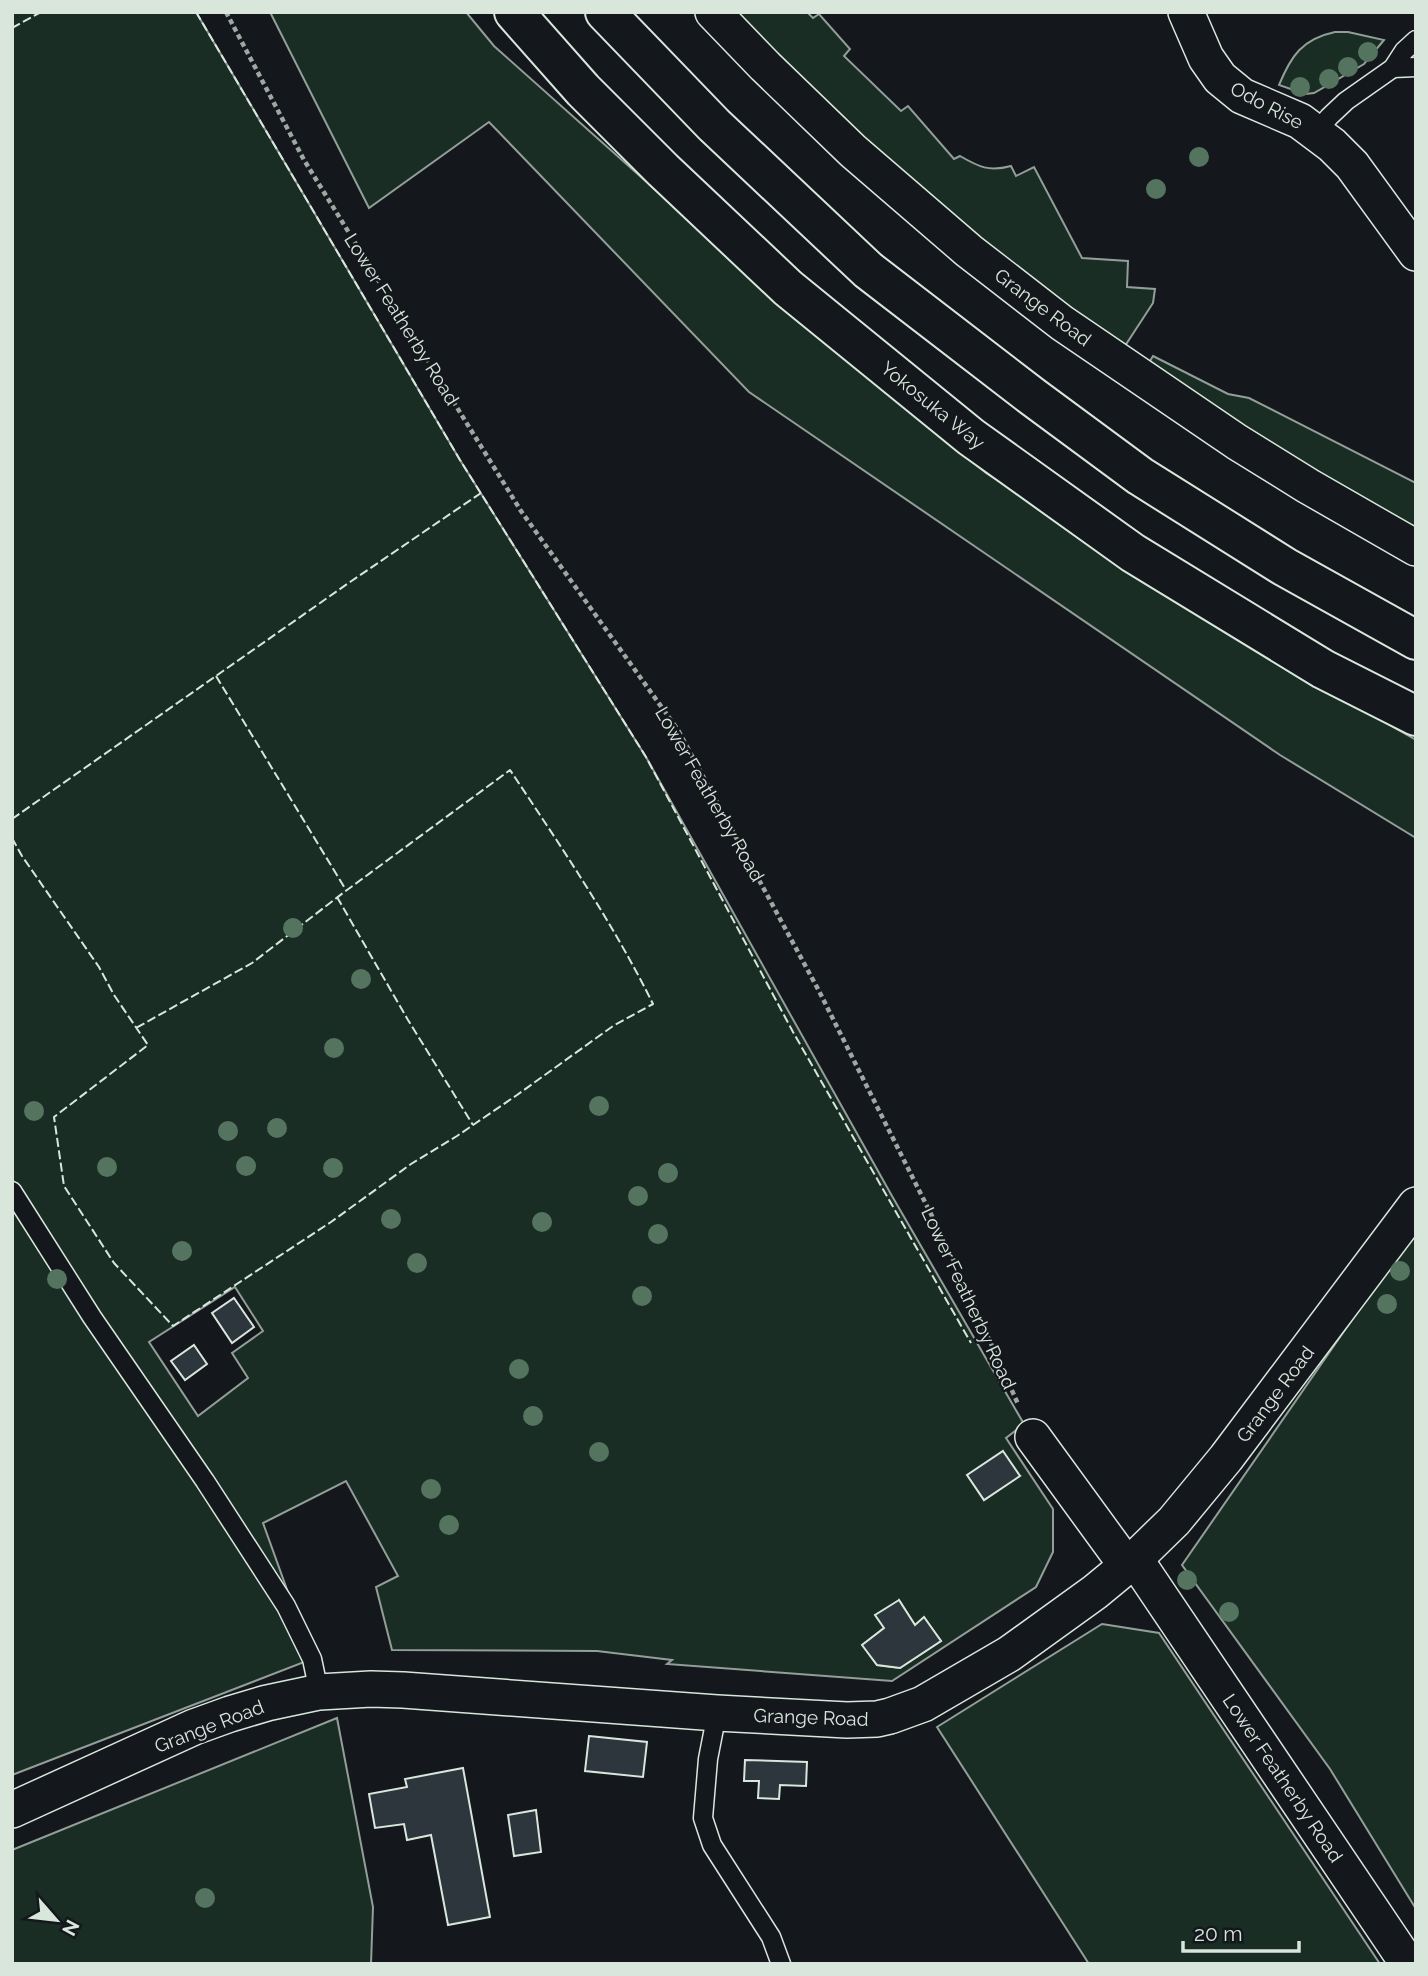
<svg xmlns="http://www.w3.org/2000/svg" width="1428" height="1976" viewBox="0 0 1428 1976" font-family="Raleway,sans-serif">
<rect width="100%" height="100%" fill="#14181c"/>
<g fill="#1a2d24" stroke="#939e99" stroke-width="2" fill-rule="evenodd">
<path d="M12 12H196L460 460 646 757 892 1196 1024 1424 1006 1438 1053 1509V1552L1036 1587 892 1681 667 1664 672 1660 597 1651 392 1650 376 1587 398 1576 346 1481 263 1523 312 1659 12 1775ZM235 1287 263 1331 232 1353 248 1378 198 1416 149 1342ZM968 1475 1019 1476 984 1500ZM899 1600 915 1625 924 1618 941 1641 900 1668 877 1665 863 1645 884 1628Z"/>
<polygon points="270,12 466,12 494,46 807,325 986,473 1342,698 1416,740 1416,838 1280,755 749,392 489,122 369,208"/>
<path d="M735 12H807L813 18 819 14 850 49 844 56 901 111 908 106 954 159 960 156C979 167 989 172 1011 166L1016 176 1034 167 1082 258 1128 261 1127 287 1155 289 1153 303 1121 352 923 201Z"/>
<path d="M1335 32H1348L1384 40 1364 64 1314 93 1305 94 1279 85C1291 56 1302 39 1335 32Z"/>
<polygon points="1153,356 1228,394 1249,398 1416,483 1416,541 1144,371"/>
<polygon points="1416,1231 1416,1909 1330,1769 1182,1565 1365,1301"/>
<polygon points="1102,1624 1159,1633 1380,1964 1089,1964 937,1727"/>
<polygon points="337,1718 373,1907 371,1964 12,1964 12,1850"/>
</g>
<g fill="#2c363c" stroke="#d8e6dc" stroke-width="2">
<polygon points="234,1298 254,1327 232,1343 212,1313"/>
<polygon points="194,1345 207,1364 185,1380 171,1361"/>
<polygon points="1003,1451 1020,1476 984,1500 967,1475"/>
<polygon points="899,1600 915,1625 924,1617 941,1641 900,1668 877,1665 862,1645 884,1628 875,1615"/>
<polygon points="589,1736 647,1742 643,1777 585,1771"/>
<polygon points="745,1760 807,1762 806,1786 780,1785 779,1799 758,1798 759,1781 744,1781"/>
<polygon points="463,1768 490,1917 448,1925 431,1835 407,1840 404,1824 375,1828 369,1794 407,1787 405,1779"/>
<polygon points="536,1810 541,1852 514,1856 508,1815"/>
</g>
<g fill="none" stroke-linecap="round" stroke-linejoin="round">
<defs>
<g id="service">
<polyline points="1393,68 1416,67"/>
<polyline points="1316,133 1329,117 1346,101 1393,68 1404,51 1416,40"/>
<polyline points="12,1191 92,1317 205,1481 286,1606 312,1659 319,1692"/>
<polyline points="717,1713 708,1759 703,1818 712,1845 771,1937 781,1964"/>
</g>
<g id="minor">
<polyline points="713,12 765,66 853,151 969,251 1062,323 1237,442 1308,486 1416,548"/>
<polyline points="1186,12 1206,58 1220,78 1242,96 1300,121 1332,145 1352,165 1416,253"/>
<polyline points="1033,1437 1127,1566"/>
<polyline points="1135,1559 1408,1964"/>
<polyline points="12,1810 194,1727 230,1714 267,1703 319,1692 371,1689 403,1690 717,1713 847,1720 877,1719 890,1716 923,1704 1009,1654 1095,1592 1135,1559 1174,1521 1226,1458 1416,1205"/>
</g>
<g id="primary">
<polyline points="514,12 583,90 663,170 788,288 971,437 1133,553 1323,669 1416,716"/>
<polyline points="605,12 714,125 868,270 1033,397 1140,476 1285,567 1416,640"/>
</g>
</defs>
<use href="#service" stroke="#d8e6dc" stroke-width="21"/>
<use href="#minor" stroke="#d8e6dc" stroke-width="38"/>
<use href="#primary" stroke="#d8e6dc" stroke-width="42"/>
<polyline stroke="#9da8a2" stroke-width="4.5" stroke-dasharray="5 3.5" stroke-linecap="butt" points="226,12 304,160 521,511 678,730 819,991 949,1250 1018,1404"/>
<use href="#service" stroke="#14181c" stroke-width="18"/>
<use href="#minor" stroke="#14181c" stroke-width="35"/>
<use href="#primary" stroke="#14181c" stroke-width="38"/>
<g stroke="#d8e6dc" stroke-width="2" stroke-dasharray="9 3.5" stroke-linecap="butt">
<polyline points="196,12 460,460 646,757 793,1032 971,1343"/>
<polyline points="12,28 41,12"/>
<polyline points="216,676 346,890"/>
<polyline points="12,819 350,582 481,493"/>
<path d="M12 838 22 856 99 967 114 995 148 1045 54 1117 64 1186 114 1263 173 1326 331 1222 411 1164 457 1136 517 1095 613 1026 653 1004C613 923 560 845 510 770L343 893 252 963 136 1028"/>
<polyline points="337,897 408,1020 473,1125"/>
</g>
</g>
<g fill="#55745f">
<circle cx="1368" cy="52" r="10"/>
<circle cx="1348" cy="67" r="10"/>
<circle cx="1329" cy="79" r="10"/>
<circle cx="1300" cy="87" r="10"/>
<circle cx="1199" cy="157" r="10"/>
<circle cx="1156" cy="189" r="10"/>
<circle cx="293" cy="928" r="10"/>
<circle cx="361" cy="979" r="10"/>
<circle cx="334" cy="1048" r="10"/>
<circle cx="599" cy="1106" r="10"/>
<circle cx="34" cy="1111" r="10"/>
<circle cx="277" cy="1128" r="10"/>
<circle cx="228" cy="1131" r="10"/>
<circle cx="246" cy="1166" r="10"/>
<circle cx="107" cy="1167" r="10"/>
<circle cx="333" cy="1168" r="10"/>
<circle cx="668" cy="1173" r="10"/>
<circle cx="638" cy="1196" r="10"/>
<circle cx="391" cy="1219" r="10"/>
<circle cx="542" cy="1222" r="10"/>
<circle cx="658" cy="1234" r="10"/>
<circle cx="182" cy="1251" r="10"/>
<circle cx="417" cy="1263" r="10"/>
<circle cx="1400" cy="1271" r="10"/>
<circle cx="57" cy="1279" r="10"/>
<circle cx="642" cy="1296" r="10"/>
<circle cx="1387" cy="1304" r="10"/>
<circle cx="519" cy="1369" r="10"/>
<circle cx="533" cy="1416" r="10"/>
<circle cx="599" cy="1452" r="10"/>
<circle cx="431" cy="1489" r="10"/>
<circle cx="449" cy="1525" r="10"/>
<circle cx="1187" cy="1580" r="10"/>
<circle cx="1229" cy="1612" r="10"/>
<circle cx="205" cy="1898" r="10"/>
</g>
<g text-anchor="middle" stroke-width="5" stroke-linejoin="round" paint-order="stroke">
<g font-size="19" fill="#d8e6dc" stroke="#14181c">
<text transform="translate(1267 105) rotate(28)" y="7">Odo Rise</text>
<text transform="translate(1043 307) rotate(37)" y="7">Grange Road</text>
<text transform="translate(402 319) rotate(58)" y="7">Lower Featherby Road</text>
<text transform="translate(933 405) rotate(39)" y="7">Yokosuka Way</text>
<text transform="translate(710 794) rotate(60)" y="7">Lower Featherby Road</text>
<text transform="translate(969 1298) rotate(65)" y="7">Lower Featherby Road</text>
<text transform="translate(1275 1394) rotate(-53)" y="7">Grange Road</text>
<text transform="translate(811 1717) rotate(2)" y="7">Grange Road</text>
<text transform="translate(209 1726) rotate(-21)" y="7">Grange Road</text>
<text transform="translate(1283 1778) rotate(56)" y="7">Lower Featherby Road</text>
</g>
</g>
<rect width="1428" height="1976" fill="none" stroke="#d8e6dc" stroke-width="28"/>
<g transform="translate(56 1920) rotate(118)" stroke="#14181c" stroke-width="5" paint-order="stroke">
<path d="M0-5L12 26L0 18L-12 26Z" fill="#d8e6dc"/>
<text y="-10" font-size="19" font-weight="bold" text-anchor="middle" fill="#d8e6dc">N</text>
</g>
<path d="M1183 1941v10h116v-10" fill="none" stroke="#d8e6dc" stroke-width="3.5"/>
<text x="1194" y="1941" font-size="21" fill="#d8e6dc" stroke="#14181c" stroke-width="5" paint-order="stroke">20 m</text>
</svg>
